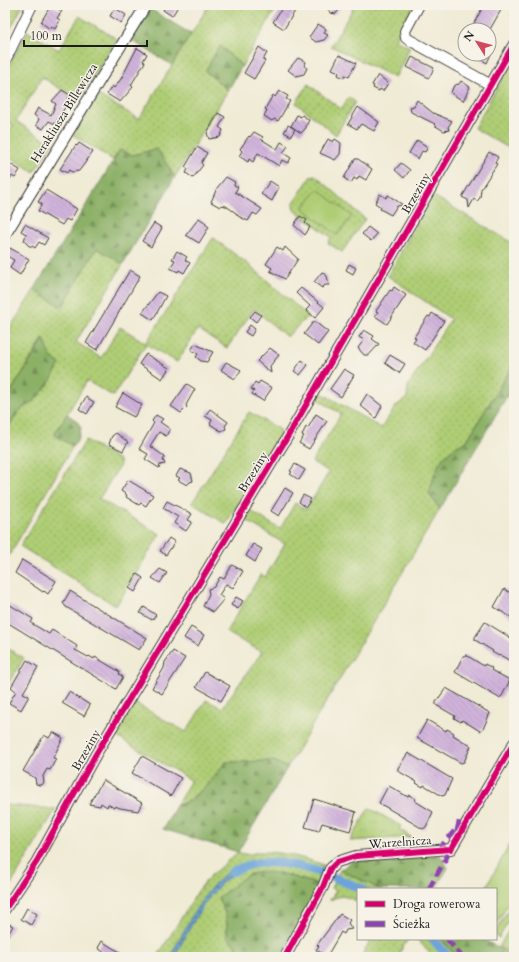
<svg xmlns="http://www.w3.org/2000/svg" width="519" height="962" viewBox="0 0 519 962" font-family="Cardo,serif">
<defs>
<pattern id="grass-dots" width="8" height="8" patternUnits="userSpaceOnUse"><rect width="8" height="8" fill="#afcd75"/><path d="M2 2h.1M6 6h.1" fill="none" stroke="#96af65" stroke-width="1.8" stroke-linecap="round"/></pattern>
<pattern id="forest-firs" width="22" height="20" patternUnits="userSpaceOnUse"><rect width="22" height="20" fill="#8bb066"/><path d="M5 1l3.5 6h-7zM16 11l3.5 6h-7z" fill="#718e53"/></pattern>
<pattern id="park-crowns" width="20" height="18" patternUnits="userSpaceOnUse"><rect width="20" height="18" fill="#afcd75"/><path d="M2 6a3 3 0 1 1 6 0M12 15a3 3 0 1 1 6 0" fill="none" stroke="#96af65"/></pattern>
<pattern id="water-rules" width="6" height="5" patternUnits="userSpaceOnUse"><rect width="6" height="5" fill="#6ca3da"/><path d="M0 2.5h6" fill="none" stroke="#5884b0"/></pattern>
<pattern id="building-back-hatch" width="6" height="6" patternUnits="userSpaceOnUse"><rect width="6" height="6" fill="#d0b3db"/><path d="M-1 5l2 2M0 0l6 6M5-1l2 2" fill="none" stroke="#b299bb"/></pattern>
</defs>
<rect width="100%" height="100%" fill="#f7f3e8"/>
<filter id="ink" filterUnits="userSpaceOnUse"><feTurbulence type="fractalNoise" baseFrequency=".025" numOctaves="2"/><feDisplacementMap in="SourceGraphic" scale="8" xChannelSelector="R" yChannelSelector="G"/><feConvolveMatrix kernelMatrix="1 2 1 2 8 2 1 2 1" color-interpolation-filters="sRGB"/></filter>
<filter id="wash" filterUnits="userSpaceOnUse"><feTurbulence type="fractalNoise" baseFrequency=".012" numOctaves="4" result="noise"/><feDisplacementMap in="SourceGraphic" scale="16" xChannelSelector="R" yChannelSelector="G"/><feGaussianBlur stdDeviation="0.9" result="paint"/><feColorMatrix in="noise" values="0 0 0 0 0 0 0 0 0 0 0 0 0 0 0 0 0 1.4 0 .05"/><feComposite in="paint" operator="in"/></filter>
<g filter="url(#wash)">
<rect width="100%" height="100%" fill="#f0ebd5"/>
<g fill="url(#grass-dots)" stroke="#667448">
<polygon points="5,5 23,5 11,28 5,24"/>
<polygon points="209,5 278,5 242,66 220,46 205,71 228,90 175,177 157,149 132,155 120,150 113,160 73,135 98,95 139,119"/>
<polygon points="355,5 414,5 395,40 410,47 395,78 331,46"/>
<polygon points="79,16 117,39 79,101 42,77 16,121 52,144 34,172 5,154 5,139 13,125 5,120 5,73 27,31 59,50"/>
<polygon points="514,58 514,151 474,128"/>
<polygon points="308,84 341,109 349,97 355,102 336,135 296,103"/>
<polygon points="315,175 365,219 342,252 328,243 331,237 294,210 293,204 311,176"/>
<path d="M432 195 514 244V363L466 442 455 447 429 494 440 509 287 768 274 761 226 762C211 780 198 798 176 806L191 780 114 735 133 702 186 732 206 700 222 708 262 652 226 632 261 574 265 577 285 544 244 519 249 510 280 529 295 503 306 510 329 472 312 462 341 414 319 400 315 401 320 392 381 428 397 405 407 398 408 386 451 319 388 276Z"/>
<polygon points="213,238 248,264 308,316 287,337 254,309 227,348 198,329 177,362 146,344 113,396 87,381 54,435 73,446 5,563 5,452 9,426 19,411 37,398 51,357 43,339 5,401 5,336 34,290 62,307 97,247 123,264 76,342 101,358 120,327 146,343"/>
<polygon points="249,412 279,429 280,434 226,524 192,503"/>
<polygon points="86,440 119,460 120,465 99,499 160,534 116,606 20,546"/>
<polygon points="5,647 24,658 5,689"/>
<polygon points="5,805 56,809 5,895"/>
<path d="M238 852C250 857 252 852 262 852 284 852 304 858 324 865L317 884 280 873 218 899C226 911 228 922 227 936L246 957H157L198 891 209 877Z"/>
<path d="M340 870 380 889H358V902C346 896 342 894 330 900L336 891 331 888Z"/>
<polygon points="371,939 408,939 397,957 361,957"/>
<polygon points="417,939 441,939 457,957 433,957"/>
</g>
<g fill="url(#forest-firs)" stroke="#546641">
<polygon points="150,9 191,34 172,65 131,40"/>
<polygon points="220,46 242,66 228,90 205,71"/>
<polygon points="157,149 175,177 123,264 97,248 62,307 34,290 120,150 132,155"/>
<polygon points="44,339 51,357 60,364 50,382 37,398 19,411 9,426 5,452 5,401"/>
<path d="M514 363V384L440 509 429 494C436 468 439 453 466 442Z"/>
<polygon points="67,414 77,421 81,428 78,440 73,446 54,435"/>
<polygon points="274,761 287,768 238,852 163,829 176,806 190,801 209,783 226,762"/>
<polygon points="440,855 448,868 435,889 380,889 340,870 353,861"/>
<path d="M260 872 280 873 317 884 302 923 281 957H246L227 936C228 921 226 911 218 898L247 875Z"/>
<polygon points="441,939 483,939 514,957 457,957"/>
</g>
<polygon fill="url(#park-crowns)" stroke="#667448" points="369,808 401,826 399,829 411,837 350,841"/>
<g fill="#afcd75" stroke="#667448">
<polygon points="318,189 352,216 337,235 303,208"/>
<polygon points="514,837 514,894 496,925 496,889 485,889"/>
<polygon points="514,900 514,912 499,938 496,936 496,931"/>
<polygon points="514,921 514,955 499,947"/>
</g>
<path fill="url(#water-rules)" stroke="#44607b" d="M241 865 243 869C209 883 192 926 174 957H170C187 927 207 878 241 865Z"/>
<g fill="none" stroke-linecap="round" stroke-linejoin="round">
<g stroke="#6ca3da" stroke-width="9">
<path d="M232 872C240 868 249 864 258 863 293 859 331 876 362 889"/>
<polyline points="433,939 448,957"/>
</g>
</g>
<g id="blocks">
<g fill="url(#building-back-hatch)">
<polygon points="51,5 62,11 57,18 60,20 55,29 51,26 50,29 41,22"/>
<polygon points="166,5 179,5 172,16 163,10"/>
<polygon points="284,5 295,11 284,29 273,22"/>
<polygon points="322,5 341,5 336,14 330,13 329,10"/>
<polygon points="484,5 495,5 501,10 489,31 474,23"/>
<polygon points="115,8 126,15 121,23 110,16"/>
<polygon points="318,24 326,29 324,33 328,35 324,40 316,42 309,37"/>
<polygon points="259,47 267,53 263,60 265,61 254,79 244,73"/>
<polygon points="137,48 147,54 143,61 145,62 131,85 133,87 120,102 107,94 112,86 114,88 121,79"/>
<polygon points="472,54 491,54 487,63"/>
<polygon points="339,55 356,63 349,77 345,75 344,78 338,75 339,72 332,69"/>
<polygon points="412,57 434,68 429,78 407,67"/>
<polygon points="298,58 306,62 304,66 307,68 304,74 296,76 288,70"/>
<polygon points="378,75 388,83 383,91 380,89 379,91 373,88 374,86 372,85"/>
<polygon points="461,81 470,87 463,101 451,93 453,87 457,84 458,85"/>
<polygon points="62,90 70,95 68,98 70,99 55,124 49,121 43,129 36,125 39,119 34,115 38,108 51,115 56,104 52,101"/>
<polygon points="279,91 288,96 286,99 290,101 278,121 274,119 272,121 264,116 267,110 265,109 273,95 275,97"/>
<polygon points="417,100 433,113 452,121 448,127 449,130 444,131 434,125 435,124 411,112 410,107 414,106"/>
<polygon points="358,107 379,122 374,131 361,124 357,129 348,124"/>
<polygon points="218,113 225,117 219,127 223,130 220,137 209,139 207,133"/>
<polygon points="297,115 301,117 302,115 309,120 306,126 306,128 301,133 291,126"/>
<polygon points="288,125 295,129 291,136 284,132"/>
<polygon points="254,132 263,137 261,139 277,149 281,142 288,146 283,153 291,158 288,163 282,160 279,166 258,153 253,162 249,159 248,162 239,156 242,151 240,149 249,136 250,137"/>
<polygon points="328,139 333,142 335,139 341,143 340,154 335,160 320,153"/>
<polygon points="417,140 428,147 425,152 422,151 418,159 409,153"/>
<polygon points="79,143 93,152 79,171 72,172 69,170 67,173 60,169 76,145 77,146"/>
<polygon points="197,147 207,153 201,163 203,165 193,178 186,173 188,169 185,167"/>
<polygon points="489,152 498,157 495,163 497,164 481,189 480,198 477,201 474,199 469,208 468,200 462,197"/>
<polygon points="355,159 358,159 372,169 366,180 359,176 357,180 354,178 351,183 344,178"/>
<polygon points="401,163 410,170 404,178 395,170"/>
<polygon points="10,164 20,170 15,178 12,176 10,179 5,187 5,166 8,168"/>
<polygon points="226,177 235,182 234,185 238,187 235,192 262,209 257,215 253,213 248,221 238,216 236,213 226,206 221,205 220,207 211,202 217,188"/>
<polygon points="270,181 279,187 272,201 261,194"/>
<polygon points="46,190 77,209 70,221 66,219 62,225 38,211 42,204 38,202"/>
<polygon points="380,194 386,198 388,195 403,205 397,206 391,215 380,209 381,207 375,203"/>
<polygon points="300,216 307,220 305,223 310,227 305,235 294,225"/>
<polygon points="199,218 206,223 205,224 209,227 199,243 186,235"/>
<polygon points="154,223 162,228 151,247 142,241"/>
<polygon points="25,224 48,238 44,245 39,242 35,248 32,246 29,246 24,241 26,234 21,231"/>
<polygon points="368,227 377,234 371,241 362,234"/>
<polygon points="277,247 283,251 285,247 298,259 285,279 270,271 272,268 266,264"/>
<polygon points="10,248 29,259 20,275 10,268 14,260 5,255"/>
<polygon points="177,251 187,257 185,260 190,263 184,273 179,270 178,272 170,268 175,260 172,259"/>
<polygon points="349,264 356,268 353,274 346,270"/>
<polygon points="130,270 140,276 97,350 86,343"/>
<polygon points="322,272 327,276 329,285 325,285 322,288 314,282"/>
<polygon points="394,287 406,295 387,324 375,316 378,312 376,311 390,290 392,291"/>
<polygon points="301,288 324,307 315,318 306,310 310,306 296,293"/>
<polygon points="158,292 166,296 153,320 142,313"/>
<polygon points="255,311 261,315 256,322 250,317"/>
<polygon points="432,313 444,321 425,350 413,342 416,338 414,337 428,316 430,317"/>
<polygon points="314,321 328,332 318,345 304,334"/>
<polygon points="250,325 255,329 251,336 245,332"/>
<polygon points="364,330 374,336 372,339 379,344 369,355 364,355 358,348 364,340 359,337"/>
<polygon points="195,344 213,352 207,362 201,361 196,357 198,354 191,350"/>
<polygon points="270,348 279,355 270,366 271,373 257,361"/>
<polygon points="146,354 169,368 162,379 139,364"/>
<polygon points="390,355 405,364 399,373 385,363"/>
<polygon points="302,360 308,365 300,375 294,371"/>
<polygon points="226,362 241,370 235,379 221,370"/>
<polygon points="344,369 354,375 341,397 330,389"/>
<polygon points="260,381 272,388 263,401 252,394 254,391 251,389 255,382 258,384"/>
<polygon points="187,384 195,389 186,405 187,407 181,413 171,406"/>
<polygon points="123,393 142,405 134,417 115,407"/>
<polygon points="367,394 382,406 376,418 360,405"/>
<polygon points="86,397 94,402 87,414 79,409"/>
<polygon points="210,409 228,422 225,426 226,429 221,431 210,424 212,420 205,416"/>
<polygon points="316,414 327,421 309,449 299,443 304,436 302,435 306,427 308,428"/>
<polygon points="156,415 163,419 160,422 170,429 166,436 159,432 150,446 165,457 163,460 165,464 160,465 159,468 145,459 148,454 139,449 154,423 152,421"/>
<polygon points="116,433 128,442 123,451 109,444 112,436"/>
<polygon points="295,464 305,470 299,480 290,474 292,472 290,471"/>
<polygon points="180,469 191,473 193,481 190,482 187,485 178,480 180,478 176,476"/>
<polygon points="128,480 153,495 146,506 141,503 139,505 126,497 127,495 121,491"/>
<polygon points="285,488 293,493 279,516 271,511"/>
<polygon points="303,495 311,499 306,507 299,502"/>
<polygon points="167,501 192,514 188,520 192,522 186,531 174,523 178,517 163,508"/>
<polygon points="169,538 175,542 166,555 160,551"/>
<polygon points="253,544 262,549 255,562 246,556"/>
<polygon points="22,560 56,581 48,594 44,591 43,592 15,573"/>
<polygon points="232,565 243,571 233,588 226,584 219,595 224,599 213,612 203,606 209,594 208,589 214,587 220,577 224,579"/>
<polygon points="160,569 167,573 160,583 152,578"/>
<polygon points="137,574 143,578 135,592 129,588"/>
<polygon points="504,589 514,595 514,619 494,607"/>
<polygon points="70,591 147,638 139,650 66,607 63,603"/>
<polygon points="236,597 243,601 238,609 231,605"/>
<polygon points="7,603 33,619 31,623 49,634 52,630 77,646 75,650 88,657 89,656 94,659 95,657 120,672 119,674 123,677 116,689 5,621 5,606"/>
<polygon points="144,607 156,615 152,620 140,613"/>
<polygon points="485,622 514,640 514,663 500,655 499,656 492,652 493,651 475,640 475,637"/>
<polygon points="191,627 204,635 198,646 184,638"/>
<polygon points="173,651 185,658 162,694 152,688 164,668 165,662"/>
<polygon points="466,655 484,666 485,664 492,668 491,670 510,680 502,696 499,698 455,672 463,656"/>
<polygon points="27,660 38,667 23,693 29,696 21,710 9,703 16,691 11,687"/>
<polygon points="205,672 230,686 221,701 196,687"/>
<polygon points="446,688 490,713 483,729 480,731 462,720 461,722 454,718 455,716 436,705 436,702"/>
<polygon points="69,692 90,705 84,716 62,703"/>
<polygon points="427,720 446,731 447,729 454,733 453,735 471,746 464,762 461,763 417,738"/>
<polygon points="53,732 63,738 53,758 56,759 50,770 47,769 43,776 44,782 42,785 39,785 36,784 35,778 23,771 44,735 49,738"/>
<polygon points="408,753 452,779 445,795 442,796 424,785 423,787 416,783 417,782 398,771 398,768"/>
<polygon points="142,756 181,778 171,796 132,773"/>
<polygon points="103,780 142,803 138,811 120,808 115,806 114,808 108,804 107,807 101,803 100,806 89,804"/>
<polygon points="389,786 408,797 409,795 416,799 415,801 433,812 426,827 423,829 379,803 387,788"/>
<polygon points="314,799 356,812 350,831 322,823 319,831 305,827"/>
<polygon points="27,908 37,914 31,925 21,919"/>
<polygon points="340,914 350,920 348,923 352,929 346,930 344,934 341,932 327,956 316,950 319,946 317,945"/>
<polygon points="5,922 13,926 5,939"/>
<polygon points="102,941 111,947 129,957 112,957 106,954 98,948"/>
</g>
</g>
</g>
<g filter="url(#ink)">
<use href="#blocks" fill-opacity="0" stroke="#3c3b38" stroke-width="1"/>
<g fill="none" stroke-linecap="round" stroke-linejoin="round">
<defs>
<g id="minor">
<polyline points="419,5 405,31 406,38 491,85"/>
<polyline points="5,61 32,5"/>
<polyline points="5,235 146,5"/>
<polyline points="5,909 37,861 96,754 291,431 514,44"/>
<polyline points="285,957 323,887 330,869 337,862 356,856 451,849 514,743"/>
</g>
</defs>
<use href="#minor" stroke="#3c3b38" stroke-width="12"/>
<use href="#minor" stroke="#fff" stroke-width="10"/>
<g stroke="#8e44ad" stroke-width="5" stroke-dasharray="10 5" stroke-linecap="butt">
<polyline points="457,831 460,818"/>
<polyline points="438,850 457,828"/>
<polyline points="429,889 451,849"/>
<polyline points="447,939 462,957"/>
</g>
<defs>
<g id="cycleway">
<polyline points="5,909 37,861 96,754 291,431 514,44"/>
<polyline points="285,957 323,887 330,869 337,862 356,856 451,849 514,743"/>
</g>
</defs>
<use href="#cycleway" stroke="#f7f3e8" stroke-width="8"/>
<use href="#cycleway" stroke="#d6006c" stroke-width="6"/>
</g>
</g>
<g text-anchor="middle" stroke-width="3" stroke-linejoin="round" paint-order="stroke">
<g font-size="12" fill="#1c1c1c" stroke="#f7f3e8">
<text transform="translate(64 113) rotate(-58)" y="4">Herakliusza Billewicza</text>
<text transform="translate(416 193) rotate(-60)" y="4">Brzeziny</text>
<text transform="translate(253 472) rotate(-58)" y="4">Brzeziny</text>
<text transform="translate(86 750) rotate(-60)" y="4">Brzeziny</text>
<text transform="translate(400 842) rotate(-4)" y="4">Warzelnicza</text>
</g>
</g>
<rect width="519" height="962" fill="none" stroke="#f7f3e8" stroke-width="20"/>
<rect x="357" y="888" width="140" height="52" fill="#f7f3e8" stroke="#9f9d96"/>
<rect x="365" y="901" width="20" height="6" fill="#d6006c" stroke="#9f9d96"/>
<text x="393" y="908" font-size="12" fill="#1c1c1c">Droga rowerowa</text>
<rect x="365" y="921" width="20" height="6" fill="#8e44ad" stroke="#9f9d96"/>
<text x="393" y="928" font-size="12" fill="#1c1c1c">Ścieżka</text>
<g transform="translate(477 42) rotate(306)"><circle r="19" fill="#f7f3e8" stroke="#9f9d96"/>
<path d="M0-3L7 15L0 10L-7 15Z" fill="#d1495b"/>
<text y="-6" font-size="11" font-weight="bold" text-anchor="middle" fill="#1c1c1c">N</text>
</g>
<path d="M24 40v6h123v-6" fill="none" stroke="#1c1c1c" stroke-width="2"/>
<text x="30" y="40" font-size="12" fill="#1c1c1c" stroke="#f7f3e8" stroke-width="3" paint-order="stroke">100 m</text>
</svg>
